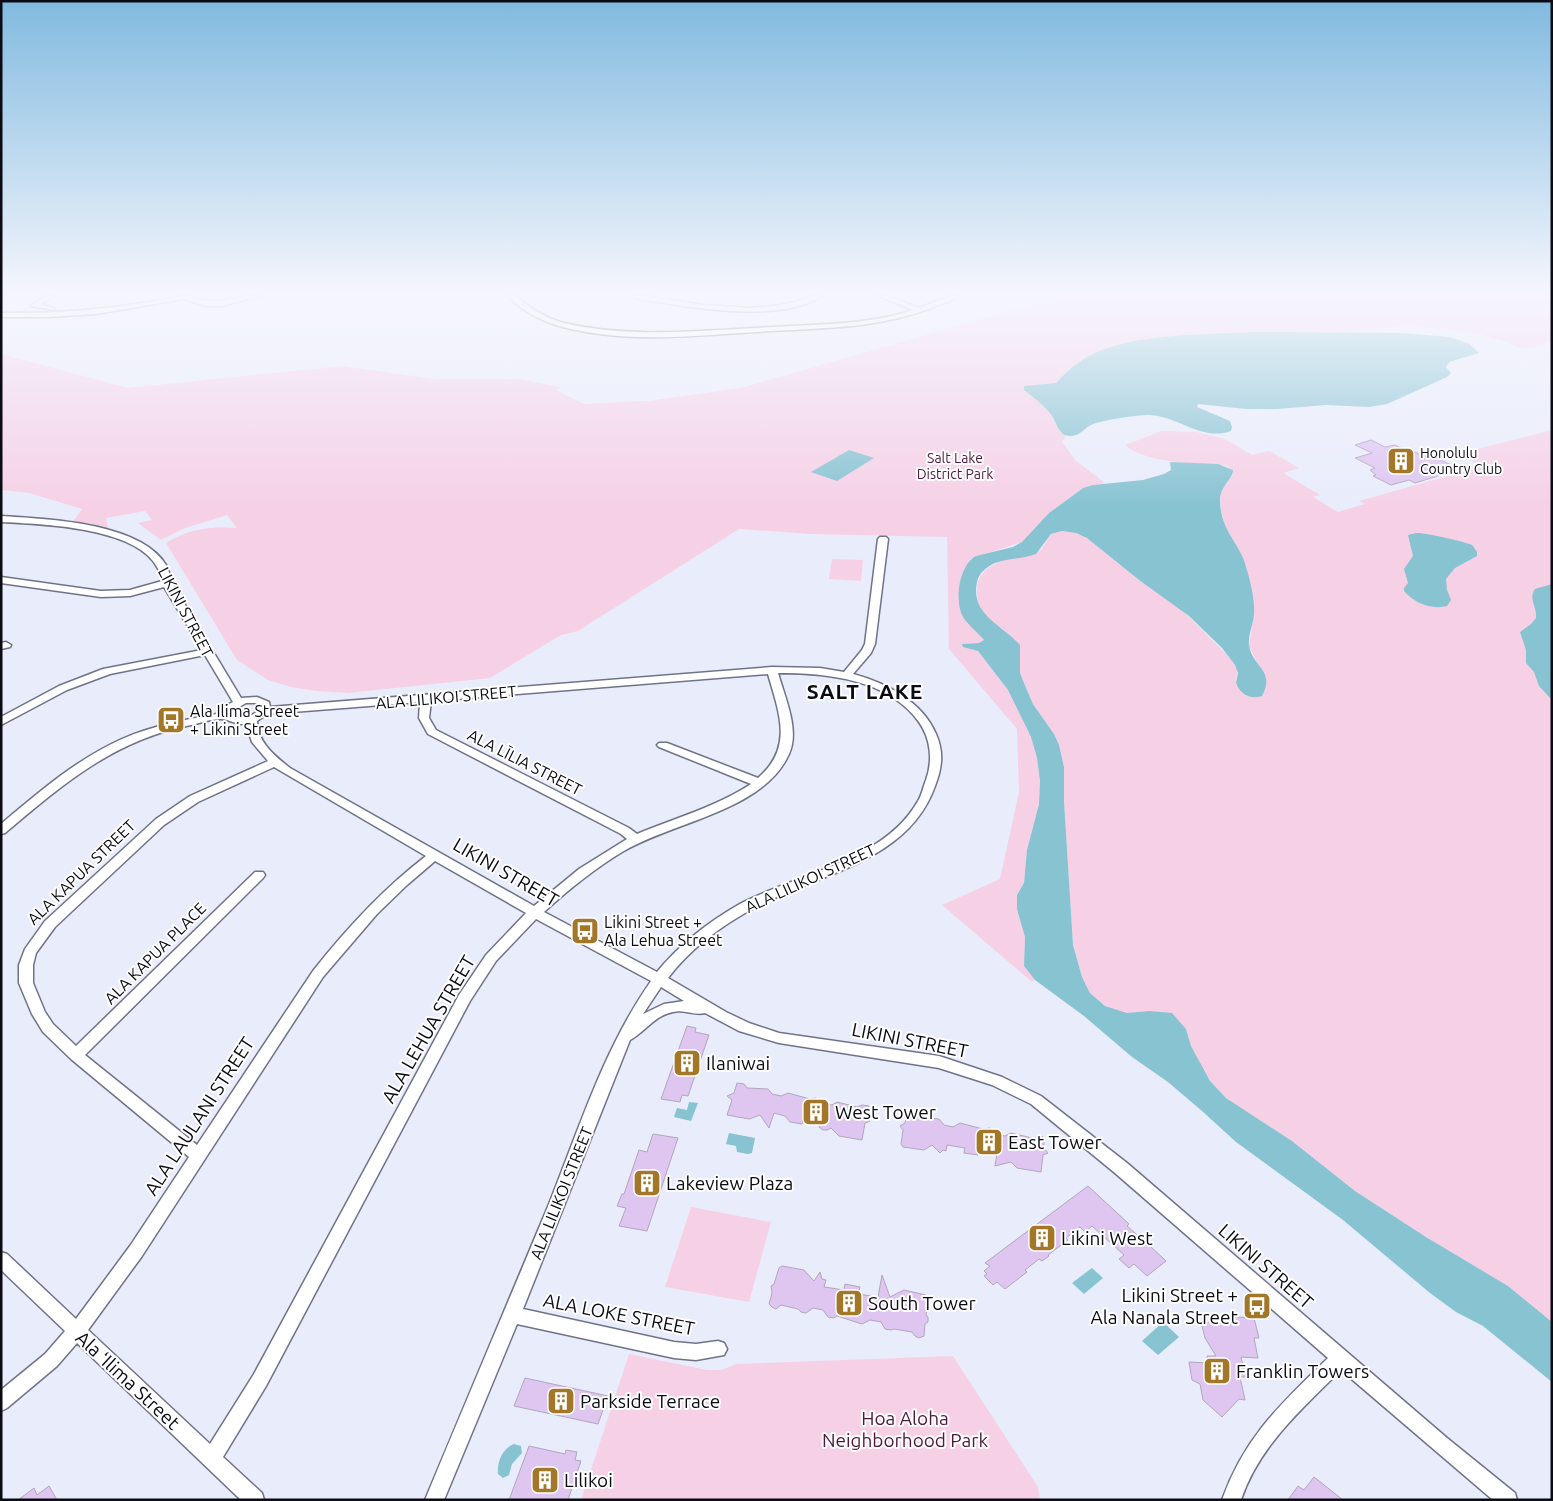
<svg xmlns="http://www.w3.org/2000/svg" width="1553" height="1501" viewBox="0 0 1553 1501" font-family="Ubuntu,sans-serif">
<rect width="100%" height="100%" fill="#e9ecfb"/>
<g fill="#f6d1e6">
<path d="M1215 296H1552V344L1547 342 1542 347 1519 348 1504 341 1478 334 1447 329 1407 326 1329 333 1254 332 1168 337 1121 345 1089 356 1067 371 1056 383 1039 385 1042 405 1051 414 1059 431 1066 435 1062 442 1076 461 1105 483 1083 488 1069 498 1049 513 1022 542 970 559 982 637 984 640 979 643 963 644V646L978 651 1008 690 1031 737 1037 758 1040 781 1039 804 1027 850 1024 883 1017 895 1025 937 1024 966 1035 980 1032 982 942 905 1000 879 1019 792 1017 729 949 649 947 537 811 534 739 529 578 631 561 635 490 678 348 693 316 691 291 687 268 680 237 660 166 543C188 529 211 526 237 528L227 515 185 528 161 540 138 523 152 520 145 511 106 518 108 528 73 521 82 509 29 493 1 490V354L128 388 342 366 434 379H518L561 387 556 390 584 404 648 401 741 388 1035 304 1071 298Z"/>
<path d="M1552 430V1322L1508 1286 1426 1237 1355 1191 1292 1141 1226 1098 1210 1081 1200 1064 1191 1046 1186 1029 1149 1011 1127 1013 1105 1006 1090 993 1082 977 1073 945 1064 801V767L1059 745 1054 734 1033 704 1024 683 1020 673V645C1010 633 995 626 985 614 980 609 977 601 977 593 975 560 1016 558 1041 550L1051 534 1062 531 1076 533 1087 538 1139 580 1180 608 1229 657 1237 669 1236 683 1243 694 1257 662 1249 646 1254 614 1247 568 1224 525 1221 512 1220 493 1222 487 1233 474 1231 468 1224 465C1198 464 1144 463 1125 445L1162 431 1197 432 1225 439 1252 455 1269 451 1299 468 1283 473 1320 495 1313 497 1338 512 1365 504 1359 501 1469 470 1476 463 1458 454Z"/>
<polygon points="832,559 863,560 861,581 829,579"/>
<polygon points="691,1207 771,1222 749,1302 665,1287"/>
<polygon points="629,1354 707,1370 722,1370 736,1364 953,1356 1038,1487 1040,1500 581,1500"/>
</g>
<g fill="#88c3d2">
<path d="M1254 332 1401 333 1450 337 1470 344 1479 353 1449 362 1446 367 1451 373 1447 377 1387 404 1369 407 1326 405 1277 409H1246L1198 404 1197 407 1230 421 1232 427 1231 431C1200 442 1177 414 1146 415 1133 416 1099 420 1089 426 1082 431 1076 439 1065 435 1058 432 1056 422 1052 416 1045 406 1034 398 1024 390V386L1056 383C1066 372 1076 363 1089 356 1131 333 1206 335 1254 332Z"/>
<polygon points="849,450 874,458 837,481 811,472"/>
<path d="M1170 462 1218 464 1233 470C1233 479 1220 486 1220 500 1220 532 1241 543 1247 570 1251 584 1255 601 1254 615 1253 625 1248 635 1249 645 1252 667 1276 670 1262 696 1250 700 1240 694 1236 683L1238 673 1235 665 1222 648 1189 616 1139 580 1087 538 1076 533 1062 531 1051 534 1036 554C1023 559 1008 558 995 563 986 567 979 573 977 582 970 615 1003 625 1020 645V673L1024 683 1033 704 1054 734 1059 745 1064 767V801L1073 945 1082 977 1090 993 1105 1006 1127 1013 1149 1011 1172 1013 1186 1029 1191 1046 1210 1081 1226 1098 1292 1141 1355 1191 1426 1237 1508 1286 1552 1322V1382L1483 1326 1456 1312 1430 1293 1343 1220 1236 1142 1202 1111 1168 1082 1132 1057 1084 1016 1035 980 1024 966 1025 937 1017 909V895L1024 883 1027 850 1039 804 1040 781 1037 758 1031 737 1008 690 978 651 963 647 962 644 979 643 984 640C977 632 969 626 963 617 954 601 959 565 976 556L1013 547 1022 542 1049 513 1083 488 1093 485 1143 480 1164 474 1171 470Z"/>
<path d="M1416 533C1423 532 1467 542 1472 545 1474 547 1475 549 1477 552V556L1455 568 1446 579 1447 590 1451 600 1447 606C1431 610 1414 603 1404 591V588L1408 583 1404 569 1413 556 1408 535Z"/>
<path d="M1552 584V700L1539 686 1534 672 1526 663V650L1520 632 1531 624 1536 618C1537 606 1528 599 1535 589Z"/>
<polygon points="689,1102 698,1103 691,1121 674,1117 677,1108 687,1110"/>
<polygon points="729,1133 755,1138 752,1153 748,1154 737,1152 736,1146 726,1144"/>
<polygon points="1092,1268 1103,1278 1084,1294 1072,1283"/>
<polygon points="1163,1322 1179,1337 1158,1355 1142,1341"/>
<path d="M514 1444 521 1446 522 1453 512 1464 509 1475 503 1478 498 1474C497 1462 502 1449 514 1444Z"/>
</g>
<g fill="#dec6f1" stroke="#b2a6bc">
<polygon points="1371,440 1385,447 1395,445 1411,453 1415,452 1423,456 1433,456 1453,466 1435,472 1441,475 1415,483 1409,480 1391,485 1373,476 1376,475 1370,470 1375,468 1355,458 1372,453 1355,445"/>
<polygon points="687,1026 696,1028 695,1032 709,1035 688,1096 682,1095 680,1102 661,1099"/>
<polygon points="737,1083 744,1084 747,1088 768,1089 772,1094 781,1096 788,1093 810,1099 816,1098 822,1104 832,1105 837,1102 857,1107 862,1105 869,1106 867,1117 870,1121 865,1123 862,1140 839,1136 831,1128 827,1130 823,1130 819,1127 820,1121 803,1119 802,1124 790,1122 785,1116 774,1113 769,1128 760,1115 749,1119 727,1115 732,1100 727,1096 734,1093"/>
<polygon points="907,1113 915,1114 916,1117 939,1119 944,1125 953,1127 960,1123 983,1129 990,1128 995,1134 1005,1136 1011,1133 1032,1138 1042,1136 1044,1139 1044,1148 1048,1153 1043,1155 1041,1172 1017,1168 1011,1162 995,1166 997,1153 979,1150 978,1155 964,1153 965,1148 947,1145 946,1151 943,1150 940,1153 932,1145 924,1150 903,1147 901,1144 903,1130 900,1126 905,1123"/>
<polygon points="653,1134 678,1138 647,1231 619,1226 626,1208 617,1206 622,1194 624,1194 639,1150 647,1152"/>
<polygon points="1088,1186 1129,1224 1127,1226 1142,1239 1144,1237 1152,1244 1150,1246 1166,1261 1147,1276 1134,1264 1129,1268 1119,1259 1124,1255 1092,1226 1085,1232 1080,1227 1066,1238 1068,1240 1048,1255 1049,1256 1042,1261 1039,1259 1025,1270 1027,1272 1005,1289 997,1282 993,1285 984,1276 987,1274 984,1271 990,1266 985,1263"/>
<polygon points="782,1266 804,1270 814,1281 820,1272 822,1279 826,1280 824,1287 844,1290 845,1284 860,1287 858,1294 878,1297 882,1275 890,1297 904,1290 926,1295 929,1298 926,1315 928,1317 928,1322 925,1324 924,1336 919,1338 915,1336 912,1332 894,1329 891,1330 885,1329 881,1322 870,1320 862,1324 837,1316 834,1318 828,1317 823,1310 813,1308 806,1313 801,1312 798,1309 781,1305 776,1309 772,1307 769,1304 772,1293 771,1286 774,1284 779,1268"/>
<polygon points="1221,1316 1254,1318 1259,1338 1254,1338 1258,1358 1241,1357 1246,1377 1240,1377 1245,1400 1239,1399 1222,1417 1203,1400 1200,1384 1192,1380 1189,1362 1208,1363 1207,1356 1216,1356 1205,1338 1201,1322 1222,1323"/>
<polygon points="525,1378 608,1396 598,1424 514,1406"/>
<polygon points="529,1446 565,1454 566,1450 577,1452 575,1460 581,1461 568,1500 509,1500"/>
<polygon points="1314,1477 1343,1500 1288,1500 1298,1486 1304,1490"/>
<polygon points="49,1486 57,1500 18,1500 34,1488 37,1495"/>
</g>
<g fill="none" stroke-linecap="round" stroke-linejoin="round">
<defs>
<g id="minor">
<polygon points="47,296 54,296 40,305 54,308 54,310 30,306"/>
<path d="M182 296H193L192 297C219 308 235 294 260 296L221 306H205L184 299 96 314 49 317H1V313C62 314 122 308 182 296Z"/>
<path d="M508 296H515C530 308 545 318 564 323 633 339 704 330 773 327 820 324 868 325 913 310L879 296H887L919 308 950 296H958C951 302 940 304 931 308 879 328 825 328 771 331 701 335 627 345 559 326 540 320 522 311 508 296Z"/>
<path d="M632 296H645L703 305 750 308 774 306 795 302 813 296H821C786 321 706 310 665 303 655 301 640 301 632 296Z"/>
<path d="M1 516C46 519 140 522 166 565 169 570 170 577 172 583L241 698 257 697 269 702 270 707 772 667 820 668 844 672 862 650 865 644 878 539 880 537H886L888 539 875 644 871 653 853 674C886 683 922 701 936 734 944 752 942 768 935 786 908 862 820 873 756 907 722 925 691 948 668 978L726 1012 749 1023 779 1033 939 1056 1002 1077 1041 1096 1127 1163 1447 1438 1515 1493 1517 1500H1493L1341 1370C1302 1409 1259 1446 1241 1500H1222C1245 1436 1281 1404 1328 1358L1115 1173 1031 1104 992 1085 939 1068 779 1043 739 1031 705 1013C695 1016 684 1009 673 1012 655 1015 645 1032 630 1040L523 1309 674 1342 696 1344 718 1341 724 1343 727 1349 724 1355 696 1360 674 1358 517 1324 444 1500H425C466 1401 508 1303 549 1204 579 1129 604 1048 651 981L536 919 496 961 470 1001 266 1386 223 1457 262 1493 264 1500H241L77 1343 57 1366 7 1408 1 1411V1390L45 1354 65 1331 1 1270V1252L7 1254 76 1319 130 1246 189 1157 71 1059 43 1032 32 1014 19 983V965L25 949 45 921 156 819 190 796 268 761 252 742 246 724C236 725 228 719 221 719 211 719 200 723 191 725 114 740 63 784 5 833L1 834V824C39 792 77 759 122 739 154 725 188 719 222 713L225 706 233 702 205 655 110 674 67 690 1 725V717L59 686 103 669 202 650 164 587 130 596 101 597 1 583V577L101 591 130 590 162 581C161 577 160 571 157 567 136 527 41 524 1 522ZM778 673C827 673 888 679 919 722 931 739 933 761 926 780 923 787 922 795 918 801 884 862 795 874 738 905 707 923 679 945 657 972L544 912C568 890 594 869 622 852 672 822 764 811 789 754 800 730 785 698 778 673ZM768 674C779 713 794 747 758 778L667 743H659L657 745 659 747 751 784C716 807 675 818 637 834L629 828 436 730 429 718 431 701ZM420 702 419 718 428 734 621 834 627 839 579 869 534 906 290 768C274 755 258 743 257 721L267 714ZM246 703H255L259 705V710C251 717 242 720 232 716L234 710ZM274 767 426 856C383 889 347 928 313 971L197 1145 85 1055 263 878 265 875 263 872H255L76 1046 53 1024 45 1012 33 983V965L36 953 55 927 164 825 198 802ZM435 861 526 913 486 955 459 995 254 1374 210 1444 88 1330 142 1256 323 977 377 914 407 885ZM661 987 684 1001 664 1004 643 1014Z"/>
<polygon points="6,642 11,645 10,647 1,649 1,643"/>
</g>
</defs>
<use href="#minor" stroke="#6f7389" stroke-width="3"/>
<use href="#minor" fill="#fff" fill-rule="evenodd"/>
</g>
<linearGradient id="sky" x2="0" y2="1"><stop stop-color="#81badf"/><stop offset="0.58" stop-color="#f5f6fd"/><stop offset="1" stop-color="#f5f6fd" stop-opacity="0"/></linearGradient>
<rect width="1553" height="506" fill="url(#sky)"/>
<defs>
<symbol id="building-square" viewBox="-11 -11 22 22"><rect x="-9" y="-9" width="18" height="18" rx="4" fill="#a27728" stroke="#fff"/><path d="M-4-6H4V6H1V3H-1V6H-4ZM-2.5-4.3h1.7v1.8h-1.7ZM.8-4.3h1.7v1.8H.8ZM-2.5-1h1.7V.8h-1.7ZM.8-1h1.7V.8H.8Z" fill="#fff"/></symbol>
<symbol id="bus-square" viewBox="-11 -11 22 22"><rect x="-9" y="-9" width="18" height="18" rx="4" fill="#a27728" stroke="#fff"/><path d="M-5-6H5V4H4V6H2V4H-2V6H-4V4H-5ZM-3.5-4V0h7V-4ZM-3.5 1.2v1.5H-2V1.2ZM2 1.2v1.5H3.5V1.2Z" fill="#fff"/></symbol>
</defs>
<g fill-rule="evenodd">
<use href="#building-square" x="1385" y="445" width="32" height="32"/>
<use href="#bus-square" x="155" y="704" width="32" height="32"/>
<use href="#bus-square" x="569" y="915" width="32" height="32"/>
<use href="#building-square" x="671" y="1047" width="32" height="32"/>
<use href="#building-square" x="800" y="1096" width="32" height="32"/>
<use href="#building-square" x="973" y="1126" width="32" height="32"/>
<use href="#building-square" x="631" y="1167" width="32" height="32"/>
<use href="#building-square" x="1026" y="1222" width="32" height="32"/>
<use href="#building-square" x="833" y="1287" width="32" height="32"/>
<use href="#bus-square" x="1241" y="1290" width="32" height="32"/>
<use href="#building-square" x="1201" y="1355" width="32" height="32"/>
<use href="#building-square" x="545" y="1385" width="32" height="32"/>
<use href="#building-square" x="529" y="1464" width="32" height="32"/>
</g>
<g text-anchor="middle" stroke-width="4" stroke-linejoin="round" paint-order="stroke">
<g font-size="14" fill="#0a0b13" stroke="#fff" text-anchor="start">
<text x="1420" y="458">Honolulu<tspan x="1420" dy="16">Country Club</tspan></text>
</g>
<g font-size="14" fill="#4f183d" stroke="#fff">
<text x="955" y="463">Salt Lake<tspan x="955" dy="16">District Park</tspan></text>
</g>
<g font-size="16" fill="#0a0b13" stroke="#fff">
<text transform="translate(186 612) rotate(62)" y="6">LIKINI STREET</text>
<text transform="translate(446 697) rotate(-5)" y="6">ALA LILIKOI STREET</text>
<text transform="translate(525 762) rotate(27)" y="6">ALA LĪLIA STREET</text>
<text transform="translate(81 872) rotate(-44)" y="6">ALA KAPUA STREET</text>
<text transform="translate(810 878) rotate(-25)" y="6">ALA LILIKOI STREET</text>
<text transform="translate(155 953) rotate(-45)" y="6">ALA KAPUA PLACE</text>
<text transform="translate(561 1193) rotate(-68)" y="6">ALA LILIKOI STREET</text>
</g>
<g font-size="16" fill="#0a0b13" stroke="#fff" text-anchor="start">
<text x="190" y="717">Ala Ilima Street<tspan x="190" dy="18">+ Likini Street</tspan></text>
<text x="604" y="928">Likini Street +<tspan x="604" dy="18">Ala Lehua Street</tspan></text>
</g>
<g font-size="19" fill="#0a0b13" stroke="#fff">
<text transform="translate(506 872) rotate(30)" y="7">LIKINI STREET</text>
<text transform="translate(428 1029) rotate(-60)" y="7">ALA LEHUA STREET</text>
<text transform="translate(910 1040) rotate(11)" y="7">LIKINI STREET</text>
<text transform="translate(199 1116) rotate(-57)" y="7">ALA LAULANI STREET</text>
<text transform="translate(1266 1266) rotate(41)" y="7">LIKINI STREET</text>
<text transform="translate(619 1314) rotate(11)" y="7">ALA LOKE STREET</text>
<text transform="translate(128 1380) rotate(43)" y="7">Ala ʻIlima Street</text>
</g>
<g font-size="19" fill="#0a0b13" stroke="#fff" text-anchor="start">
<text x="706" y="1070">Ilaniwai</text>
<text x="835" y="1119">West Tower</text>
<text x="1008" y="1149">East Tower</text>
<text x="666" y="1190">Lakeview Plaza</text>
<text x="1061" y="1245">Likini West</text>
<text x="1238" y="1302" text-anchor="end">Likini Street +<tspan x="1238" dy="22">Ala Nanala Street</tspan></text>
<text x="868" y="1310">South Tower</text>
<text x="1236" y="1378">Franklin Towers</text>
<text x="580" y="1408">Parkside Terrace</text>
<text x="564" y="1487">Lilikoi</text>
</g>
<g font-size="19" fill="#4f183d" stroke="#fff">
<text x="905" y="1425">Hoa Aloha<tspan x="905" dy="22">Neighborhood Park</tspan></text>
</g>
<g font-size="21" font-weight="bold" letter-spacing="1" fill="#0a0b13" stroke="#fff">
<text x="865" y="699">SALT LAKE</text>
</g>
</g>
<rect width="1553" height="1501" fill="none" stroke="#0a0b13" stroke-width="5"/>
</svg>
